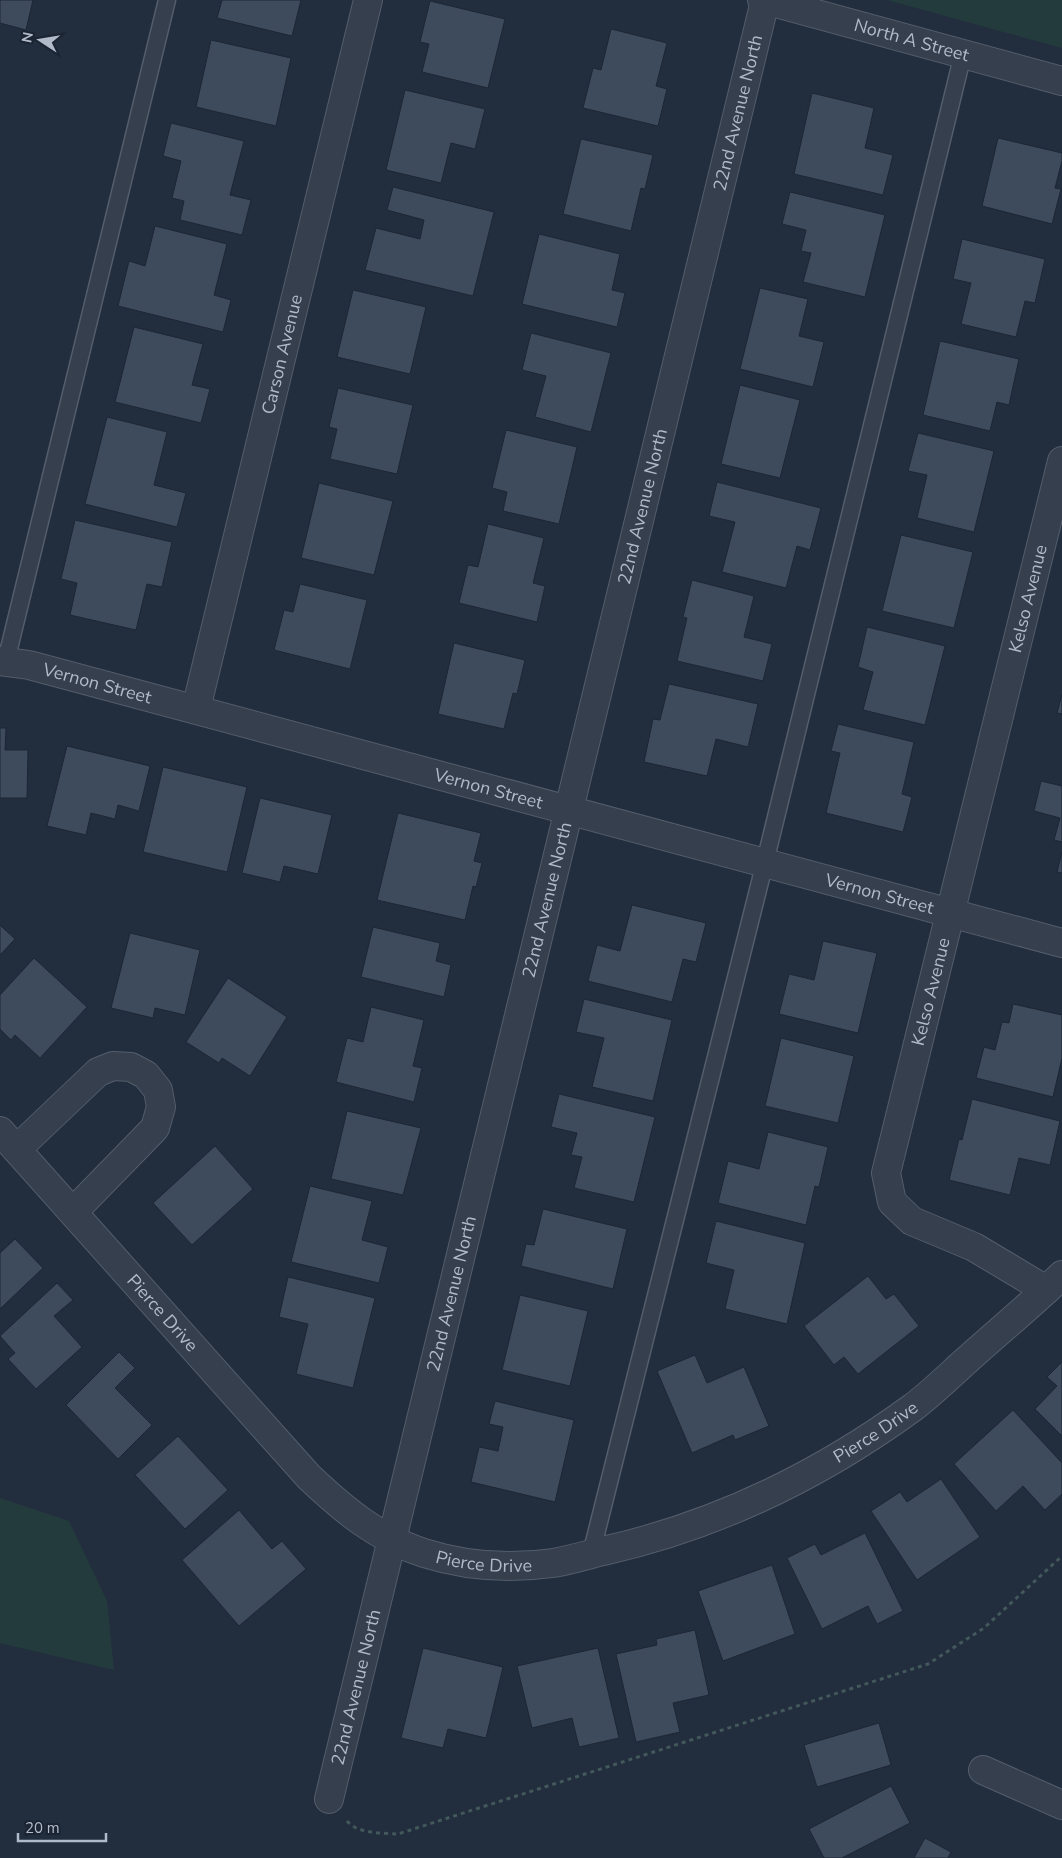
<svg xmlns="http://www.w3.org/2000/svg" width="1062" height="1858" viewBox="0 0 1062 1858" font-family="'Nunito Sans',sans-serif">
<rect width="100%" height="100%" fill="#222d3d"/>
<g fill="#243b3e">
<polygon points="887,0 1062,0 1062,48"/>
<polygon points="0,1498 69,1521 107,1601 114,1670 0,1643"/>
</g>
<g fill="#3e4b5d" stroke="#1d2634">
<polygon points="0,0 33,0 26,30 0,23"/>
<polygon points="222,0 301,0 292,36 217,18"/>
<polygon points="430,1 505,19 488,88 422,72 429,44 420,42"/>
<polygon points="611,29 667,43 656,86 667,89 658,126 583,108 593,68 601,70"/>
<polygon points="211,40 291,58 276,126 196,107"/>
<polygon points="405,90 485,109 475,149 451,143 441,183 386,170"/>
<polygon points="812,93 874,108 865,148 893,155 883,195 794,174"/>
<polygon points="171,123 244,141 230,195 251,200 242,235 180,220 184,201 172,198 181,161 163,156"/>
<polygon points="998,138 1062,153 1062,161 1055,188 1061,189 1052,224 982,206"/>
<polygon points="581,139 653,155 645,189 641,188 631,231 563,214"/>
<polygon points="393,187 494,212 473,296 365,270 376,228 420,239 424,220 387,210"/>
<polygon points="790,192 885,215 865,297 803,282 811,253 801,251 806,230 782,224"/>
<polygon points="155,226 227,244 214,295 231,300 223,332 118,306 129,261 145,266"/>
<polygon points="539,234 620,254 612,290 625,293 617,327 522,304"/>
<polygon points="962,239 1045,259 1035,303 1025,301 1016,337 961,324 971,283 953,279"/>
<polygon points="760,288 808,299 799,336 824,342 813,387 740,369"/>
<polygon points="353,290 426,307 410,374 337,357"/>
<polygon points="134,327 203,344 192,385 210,389 201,423 115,402"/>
<polygon points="531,333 611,353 591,432 535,417 546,376 522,370"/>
<polygon points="940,341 1019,359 1009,405 997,402 990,431 923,415"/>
<polygon points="740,385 800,400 780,478 721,464"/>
<polygon points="338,388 413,405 397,474 330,459 337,429 329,427"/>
<polygon points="107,417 167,432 154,485 186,493 177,527 85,504"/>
<polygon points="506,430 577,447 559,524 503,511 507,492 492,488"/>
<polygon points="918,433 994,451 974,532 917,518 927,475 908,471"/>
<polygon points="717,482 821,508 810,550 797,546 786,588 722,572 735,522 709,516"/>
<polygon points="319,483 393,501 374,575 301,558"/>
<polygon points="75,520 172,542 162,587 147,584 136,630 70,615 77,583 61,579"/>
<polygon points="488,524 544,538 533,583 545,586 537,622 459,603 468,565 478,567"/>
<polygon points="901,535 973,552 954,628 882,611"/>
<polygon points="692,580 754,596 744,637 772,644 763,681 677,661 687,618 683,617"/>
<polygon points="300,584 367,600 350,669 274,650 284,610 293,612"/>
<polygon points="867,627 945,646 925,725 863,710 873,672 858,667"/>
<polygon points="454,643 525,660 517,694 513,693 504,729 438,714"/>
<polygon points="669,684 758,704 748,747 716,739 707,776 644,762 653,719 660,720"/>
<polygon points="1062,694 1062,714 1057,713"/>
<polygon points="838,724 914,742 902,794 912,797 903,832 826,813 840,753 831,751"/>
<polygon points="0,728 6,728 5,750 28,750 27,798 0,798"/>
<polygon points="67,746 150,766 139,811 118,805 115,819 91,813 86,835 47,826"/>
<polygon points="163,767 247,787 227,872 143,852"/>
<polygon points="1041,781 1062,786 1062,842 1054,840 1060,818 1034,811"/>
<polygon points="260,798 332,815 318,874 284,866 280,882 242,873"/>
<polygon points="398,813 481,833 474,861 482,863 476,887 473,886 465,920 377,900"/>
<polygon points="1062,852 1062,873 1057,872"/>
<polygon points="632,905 706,923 696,962 683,959 672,1002 588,981 597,945 620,951"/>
<polygon points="0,925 15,939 0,955"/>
<polygon points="373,927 440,943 436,961 451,965 444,997 361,977"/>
<polygon points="130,933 200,950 185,1015 155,1008 153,1018 111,1008"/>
<polygon points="823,941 877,953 858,1033 779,1014 789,974 814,980"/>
<polygon points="34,958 87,1007 40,1058 15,1035 11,1040 0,1029 0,995"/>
<polygon points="228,978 287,1017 250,1076 222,1058 219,1063 186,1042"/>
<polygon points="584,999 672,1020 653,1101 592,1087 604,1038 576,1032"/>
<polygon points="1013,1004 1062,1015 1062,1058 1053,1097 976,1078 984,1047 995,1050 1002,1022 1009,1023"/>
<polygon points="371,1007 424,1020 413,1066 422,1068 414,1102 336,1082 347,1038 363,1042"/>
<polygon points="781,1038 854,1056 838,1123 765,1106"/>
<polygon points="559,1094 655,1117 634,1202 574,1188 582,1157 571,1155 577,1133 551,1127"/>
<polygon points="972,1099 1060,1121 1050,1165 1019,1158 1010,1195 949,1180 959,1139 962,1140"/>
<polygon points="347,1111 421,1128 403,1195 331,1179"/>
<polygon points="768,1132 828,1147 819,1187 815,1186 806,1225 718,1203 728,1161 759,1169"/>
<polygon points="215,1146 253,1189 192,1245 153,1203"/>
<polygon points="310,1186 372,1201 362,1240 388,1247 379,1283 291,1262"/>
<polygon points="543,1209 627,1229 613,1289 521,1266 526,1244 534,1245"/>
<polygon points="716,1221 805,1243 787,1324 725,1309 734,1270 706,1263"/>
<polygon points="15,1239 43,1268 0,1309 0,1253"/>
<polygon points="868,1276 886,1299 894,1294 919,1326 858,1374 844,1357 834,1365 804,1326"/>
<polygon points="288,1277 375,1298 353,1388 296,1374 308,1324 279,1317"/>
<polygon points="57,1283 73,1300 54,1316 82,1347 36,1389 8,1359 15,1353 0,1336"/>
<polygon points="520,1295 588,1311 570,1386 502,1370"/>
<polygon points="119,1352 135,1368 115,1388 152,1425 118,1459 66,1405"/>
<polygon points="695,1355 707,1383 744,1367 769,1426 735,1440 733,1435 692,1453 657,1371"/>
<polygon points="1062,1362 1062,1436 1035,1409 1057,1386 1047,1377"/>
<polygon points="495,1401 574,1420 555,1502 471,1482 479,1447 498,1451 503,1427 489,1424"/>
<polygon points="1013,1410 1062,1463 1062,1494 1045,1510 1023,1486 996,1511 954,1464"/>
<polygon points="178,1436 228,1490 185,1529 135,1475"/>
<polygon points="941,1479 980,1537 917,1580 871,1511 900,1492 907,1502"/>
<polygon points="239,1510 272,1549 282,1541 306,1569 239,1626 182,1560"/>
<polygon points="865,1533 903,1611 877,1624 868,1606 822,1629 787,1558 815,1544 821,1555"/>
<polygon points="772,1565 795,1634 723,1661 698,1591"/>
<polygon points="695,1630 709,1695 673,1703 680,1732 636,1742 616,1654 657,1645 656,1639"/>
<polygon points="423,1648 503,1667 486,1738 448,1729 443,1748 401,1738"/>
<polygon points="598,1648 619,1738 579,1747 572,1718 532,1728 517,1666"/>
<polygon points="879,1723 891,1765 817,1787 804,1745"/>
<polygon points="891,1786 910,1823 842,1858 824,1858 809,1829"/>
<polygon points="925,1838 951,1852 948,1858 914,1858"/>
</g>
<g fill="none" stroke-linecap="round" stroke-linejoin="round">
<defs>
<g id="service">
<polyline points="6,661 167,0"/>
<polyline points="591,1554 765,862 963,54"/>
</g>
<g id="minor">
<path id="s1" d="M0 661 29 665 1062 943"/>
<path id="s2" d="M196 709 368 0"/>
<path id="s3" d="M0 1131 309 1477C344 1510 377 1538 424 1553 465 1566 510 1569 553 1563 570 1560 587 1555 603 1551 715 1526 820 1475 912 1408 932 1393 950 1375 968 1359 999 1331 1032 1304 1062 1275"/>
<polyline points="17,1149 98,1072 113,1066 131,1067 146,1075 158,1090 161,1107 155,1128 73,1212"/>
<path id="s4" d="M1046 1290 974 1247 912 1221 892 1202 886 1173 1062 461"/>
<polyline points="983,1770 1062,1805"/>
<path id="s5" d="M329 1799 765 1 762 0"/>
</g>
<g id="tertiary">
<path id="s6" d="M765 0 1062 81"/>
</g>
</defs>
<use href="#service" stroke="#545d6b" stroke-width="19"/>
<use href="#minor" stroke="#545d6b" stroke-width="30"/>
<use href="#tertiary" stroke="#545d6b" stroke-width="30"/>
<path stroke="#42585b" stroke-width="3" stroke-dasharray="4 4" stroke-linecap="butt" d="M347 1821C358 1834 382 1833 398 1834L928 1664 984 1628 1062 1556"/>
<use href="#service" stroke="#363f4d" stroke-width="16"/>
<use href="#minor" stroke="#363f4d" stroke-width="28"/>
<use href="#tertiary" stroke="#363f4d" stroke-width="28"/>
</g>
<g text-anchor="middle" stroke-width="4" stroke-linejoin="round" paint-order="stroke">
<g font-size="18" fill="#b1bac9" stroke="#1b2432">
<text dy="6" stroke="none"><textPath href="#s6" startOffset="152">North A Street</textPath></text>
<text dy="6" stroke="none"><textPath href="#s5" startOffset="1735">22nd Avenue North</textPath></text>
<text dy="6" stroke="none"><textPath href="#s2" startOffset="365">Carson Avenue</textPath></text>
<text dy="6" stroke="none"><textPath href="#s5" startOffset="1330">22nd Avenue North</textPath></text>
<text dy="6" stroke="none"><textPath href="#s4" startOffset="800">Kelso Avenue</textPath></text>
<text dy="6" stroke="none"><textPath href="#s1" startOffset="100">Vernon Street</textPath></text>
<text dy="6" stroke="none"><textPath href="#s1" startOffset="505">Vernon Street</textPath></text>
<text dy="6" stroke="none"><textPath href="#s1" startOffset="910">Vernon Street</textPath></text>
<text dy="6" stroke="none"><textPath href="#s5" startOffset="925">22nd Avenue North</textPath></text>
<text dy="6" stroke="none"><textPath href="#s4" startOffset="395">Kelso Avenue</textPath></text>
<text dy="6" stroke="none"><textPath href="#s5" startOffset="520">22nd Avenue North</textPath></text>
<text dy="6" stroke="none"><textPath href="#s3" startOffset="244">Pierce Drive</textPath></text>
<text dy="6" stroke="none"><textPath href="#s3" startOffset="1084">Pierce Drive</textPath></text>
<text dy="6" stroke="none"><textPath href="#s3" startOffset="664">Pierce Drive</textPath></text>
<text dy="6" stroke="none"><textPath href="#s5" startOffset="115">22nd Avenue North</textPath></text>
</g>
</g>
<g transform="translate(40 40) rotate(282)" stroke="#1b2432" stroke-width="4" paint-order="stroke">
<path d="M0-4L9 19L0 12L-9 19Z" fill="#b1bac9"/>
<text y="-8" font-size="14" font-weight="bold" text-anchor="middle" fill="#b1bac9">N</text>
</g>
<path d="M18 1833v8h88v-8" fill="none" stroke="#b1bac9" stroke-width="2.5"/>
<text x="25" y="1833" font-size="15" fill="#b1bac9" stroke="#1b2432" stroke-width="4" paint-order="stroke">20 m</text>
</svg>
